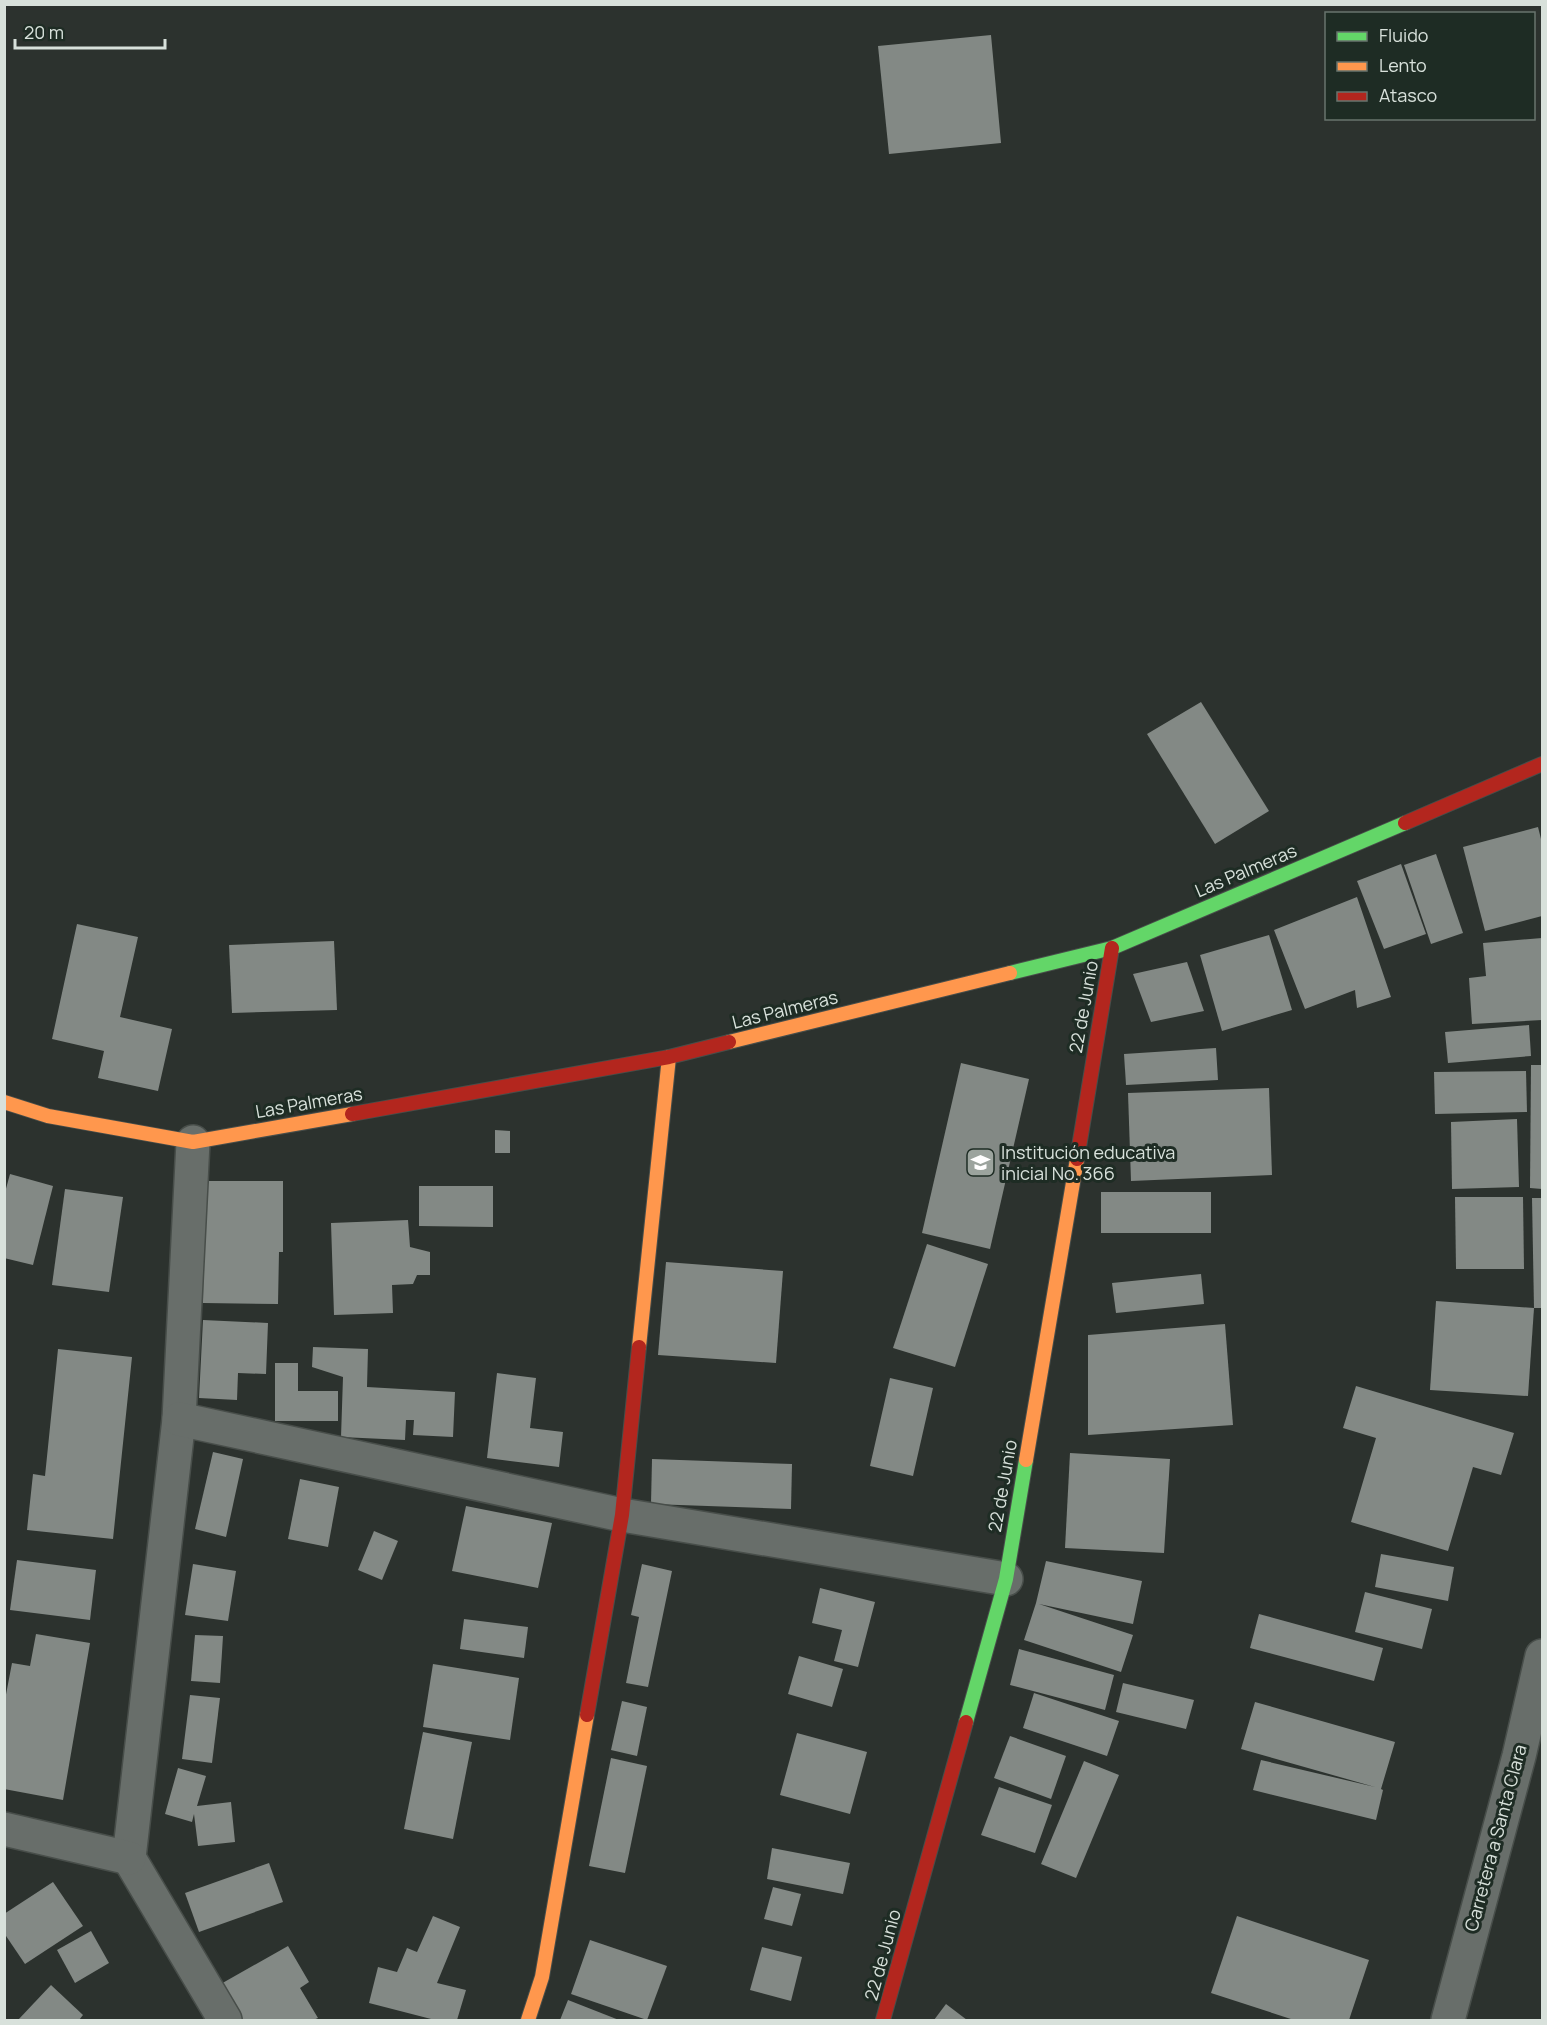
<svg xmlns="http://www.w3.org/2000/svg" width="1547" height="2025" viewBox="0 0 1547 2025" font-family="Manrope,sans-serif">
<rect width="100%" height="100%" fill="#2c322e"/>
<g fill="#838985">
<polygon points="991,35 1001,143 889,154 878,46"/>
<polygon points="1201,702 1269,811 1215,844 1147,734"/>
<polygon points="1538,827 1542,843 1542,916 1485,931 1463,847"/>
<polygon points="1436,854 1463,933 1431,944 1404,865"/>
<polygon points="1401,864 1426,934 1384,949 1357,881"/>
<polygon points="1357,897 1391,997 1357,1008 1355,990 1305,1009 1274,930"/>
<polygon points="77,924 138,937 120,1017 172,1029 158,1091 98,1078 104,1051 52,1039"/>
<polygon points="1269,935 1292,1010 1222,1031 1200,955"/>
<polygon points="1542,938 1542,1020 1472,1024 1469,978 1486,976 1483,943"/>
<polygon points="334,941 337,1010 232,1013 229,945"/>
<polygon points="1187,962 1204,1011 1151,1022 1133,974"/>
<polygon points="1529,1025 1531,1056 1448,1063 1445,1032"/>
<polygon points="1216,1048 1218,1080 1126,1085 1124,1054"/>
<polygon points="961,1063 1029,1079 990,1249 922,1233"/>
<polygon points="1531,1065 1542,1065 1542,1189 1530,1188"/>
<polygon points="1526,1071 1527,1112 1435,1114 1434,1072"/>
<polygon points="1269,1088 1272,1175 1131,1181 1128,1093"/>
<polygon points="1517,1119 1519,1187 1452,1189 1451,1122"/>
<polygon points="495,1130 510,1131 510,1153 495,1153"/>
<polygon points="10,1174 53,1186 33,1265 4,1258 4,1196"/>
<polygon points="204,1181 283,1181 283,1252 279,1252 278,1304 203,1303"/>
<polygon points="419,1186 493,1186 493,1227 419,1226"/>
<polygon points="65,1189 123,1197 109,1292 52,1285"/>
<rect x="1101" y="1192" width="110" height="41"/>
<polygon points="1455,1197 1523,1197 1524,1269 1456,1269"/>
<polygon points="1532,1198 1542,1198 1542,1308 1534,1308"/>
<polygon points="408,1220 410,1247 430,1252 430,1275 417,1275 413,1284 392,1285 393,1313 334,1315 331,1223"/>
<polygon points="927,1244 988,1264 955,1367 893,1348"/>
<polygon points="666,1262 783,1271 776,1363 658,1355"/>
<polygon points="1201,1274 1204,1304 1116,1313 1112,1283"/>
<polygon points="1436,1301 1534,1308 1528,1396 1430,1390"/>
<polygon points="203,1320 268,1323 266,1374 238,1373 237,1400 199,1398"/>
<polygon points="1225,1324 1233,1425 1088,1435 1088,1335"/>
<polygon points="313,1347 368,1349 367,1387 455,1392 453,1437 413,1435 414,1420 406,1420 405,1440 341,1437 343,1377 312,1367"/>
<polygon points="58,1349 132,1357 113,1539 27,1530 33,1474 45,1476"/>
<polygon points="275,1363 298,1363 298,1391 338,1391 338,1421 275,1421"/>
<polygon points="497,1373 536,1378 530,1428 563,1432 559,1467 487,1458"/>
<polygon points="890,1378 933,1388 913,1476 870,1466"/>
<polygon points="1356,1386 1514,1433 1501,1475 1473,1467 1448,1551 1351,1522 1376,1438 1343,1428"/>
<polygon points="213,1452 243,1459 226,1537 195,1529"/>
<polygon points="1070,1453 1170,1459 1164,1553 1065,1548"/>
<polygon points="652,1459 792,1464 791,1509 651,1504"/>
<polygon points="300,1479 339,1487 328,1547 288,1539"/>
<polygon points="466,1506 552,1523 538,1588 452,1571"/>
<polygon points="374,1531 398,1541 382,1580 358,1570"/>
<polygon points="1381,1554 1454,1567 1448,1601 1375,1587"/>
<polygon points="17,1560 96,1570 90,1620 10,1610"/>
<polygon points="1046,1561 1142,1581 1133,1624 1039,1604 1133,1635 1121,1672 1024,1640 1036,1603"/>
<polygon points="193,1564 236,1571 228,1621 185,1615"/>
<polygon points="642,1564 672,1571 648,1687 626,1683 639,1617 631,1615"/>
<polygon points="820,1588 875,1602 858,1667 834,1661 842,1630 812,1623"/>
<polygon points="1365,1592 1432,1609 1422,1649 1355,1632"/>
<polygon points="1259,1614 1383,1648 1374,1681 1250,1648"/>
<polygon points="464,1619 528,1627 524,1658 460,1649"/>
<polygon points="36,1634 90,1643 63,1800 4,1789 4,1705 12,1663 30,1666"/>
<polygon points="195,1635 223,1636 220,1683 191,1681"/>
<polygon points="1019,1649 1114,1675 1105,1710 1010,1685"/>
<polygon points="799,1656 843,1669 832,1707 788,1694"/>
<polygon points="433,1664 519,1678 510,1740 423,1727"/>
<polygon points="1123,1683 1194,1700 1186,1729 1116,1712"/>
<polygon points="1034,1693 1119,1721 1107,1756 1023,1728"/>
<polygon points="190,1695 220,1698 212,1763 182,1759"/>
<polygon points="622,1701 647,1707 637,1756 611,1750"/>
<polygon points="1255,1702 1395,1742 1381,1789 1383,1790 1376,1820 1253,1790 1261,1760 1375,1787 1241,1749"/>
<polygon points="423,1732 472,1742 453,1839 404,1829"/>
<polygon points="797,1733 867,1752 850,1814 780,1795"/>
<polygon points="1010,1736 1066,1756 1051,1799 994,1778"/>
<polygon points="611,1758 647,1766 625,1873 589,1866"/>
<polygon points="1084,1761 1119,1775 1076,1878 1041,1864"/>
<polygon points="178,1768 206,1776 197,1806 231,1802 235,1842 198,1846 194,1814 192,1822 165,1814"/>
<polygon points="999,1787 1052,1805 1035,1853 981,1835"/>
<polygon points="772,1848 850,1863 843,1894 767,1879"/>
<polygon points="269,1863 283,1902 199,1932 185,1893"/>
<polygon points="53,1882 83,1926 25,1964 4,1933 4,1914"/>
<polygon points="773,1887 801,1894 792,1926 764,1919"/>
<polygon points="433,1916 460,1927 437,1983 466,1990 457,2020 435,2020 369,2003 378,1967 397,1972 407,1948 417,1952"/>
<polygon points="1237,1916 1369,1960 1349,2020 1294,2020 1211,1993"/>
<polygon points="91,1931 109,1963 75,1983 57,1950"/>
<polygon points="590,1940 667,1966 647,2020 571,1994"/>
<polygon points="288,1946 309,1982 300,1988 318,2018 313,2020 240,2020 219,1985"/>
<polygon points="762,1947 802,1957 791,2001 750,1990"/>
<polygon points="51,1985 83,2015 79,2020 18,2020"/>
<polygon points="568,2000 619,2020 560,2020"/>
<polygon points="946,2004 967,2020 934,2020"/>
</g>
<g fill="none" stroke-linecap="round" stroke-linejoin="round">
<defs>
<g id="street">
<polyline points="193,1142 179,1419 129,1858 225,2020"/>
<polyline points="179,1419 622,1515 1006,1579"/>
<polyline points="4,1829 129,1858"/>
<polyline points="1448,2020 1519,1756 1542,1656"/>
</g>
<g id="fast">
<polyline points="1010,973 1112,948 1405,823"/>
<polyline points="966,1722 1006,1579 1026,1460"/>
</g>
<g id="slow">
<polyline points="729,1042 1010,973"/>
<polyline points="4,1102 48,1116 193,1142 352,1114"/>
<polyline points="639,1347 669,1057"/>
<polyline points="1026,1460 1077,1159"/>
<polyline points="528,2020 542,1977 587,1715"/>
</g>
<g id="jam">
<polyline points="1405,823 1542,764"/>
<polyline points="352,1114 669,1057 729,1042"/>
<polyline points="1077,1159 1112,948"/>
<polyline points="587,1715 622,1515 639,1347"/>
<polyline points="883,2020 966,1722"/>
</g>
</defs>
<use href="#street" stroke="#484e4a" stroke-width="36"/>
<use href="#fast" stroke="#484e4a" stroke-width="16"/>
<use href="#slow" stroke="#484e4a" stroke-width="16"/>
<use href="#jam" stroke="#484e4a" stroke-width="16"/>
<use href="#street" stroke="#686e6a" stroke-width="33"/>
<use href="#fast" stroke="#63d668" stroke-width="14"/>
<use href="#slow" stroke="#ff974d" stroke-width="14"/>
<use href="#jam" stroke="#b3261e" stroke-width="14"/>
</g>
<defs>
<symbol id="school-square" viewBox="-11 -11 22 22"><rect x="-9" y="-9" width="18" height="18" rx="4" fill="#9ca49e" stroke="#1e2c24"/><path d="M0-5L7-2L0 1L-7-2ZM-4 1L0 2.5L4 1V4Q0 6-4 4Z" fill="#fff"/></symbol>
</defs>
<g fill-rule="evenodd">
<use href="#school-square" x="964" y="1146" width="33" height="33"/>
</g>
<g text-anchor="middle" stroke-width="6" stroke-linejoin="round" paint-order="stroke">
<g font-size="18" fill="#d8e1db" stroke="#1e2c24">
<text transform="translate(1246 871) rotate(-23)" y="6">Las Palmeras</text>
<text transform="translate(1084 1007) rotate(-80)" y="6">22 de Junio</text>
<text transform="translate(785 1010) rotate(-14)" y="6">Las Palmeras</text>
<text transform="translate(309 1103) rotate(-10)" y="6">Las Palmeras</text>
<text transform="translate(1003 1486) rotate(-80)" y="6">22 de Junio</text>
<text transform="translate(1496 1838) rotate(-75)" y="6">Carretera a Santa Clara</text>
<text transform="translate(883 1955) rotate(-75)" y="6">22 de Junio</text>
</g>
<g font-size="18" fill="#d8e1db" stroke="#1e2c24" text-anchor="start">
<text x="1001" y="1159">Institución educativa<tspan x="1001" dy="21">inicial No. 366</tspan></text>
</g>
</g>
<rect width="1547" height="2025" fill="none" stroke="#d8e1db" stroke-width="12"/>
<rect x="1325" y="12" width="210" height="108" fill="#1e2c24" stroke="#68746d" stroke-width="1.5"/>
<rect x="1337" y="32" width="30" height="9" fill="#63d668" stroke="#68746d" stroke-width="1.5"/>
<text x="1379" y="42" font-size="18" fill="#d8e1db">Fluido</text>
<rect x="1337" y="62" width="30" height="9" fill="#ff974d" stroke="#68746d" stroke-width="1.5"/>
<text x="1379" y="72" font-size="18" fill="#d8e1db">Lento</text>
<rect x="1337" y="92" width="30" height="9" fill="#b3261e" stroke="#68746d" stroke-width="1.5"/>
<text x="1379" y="102" font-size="18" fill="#d8e1db">Atasco</text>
<path d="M15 39v9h150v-9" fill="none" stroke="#d8e1db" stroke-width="3"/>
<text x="24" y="39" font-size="18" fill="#d8e1db" stroke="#1e2c24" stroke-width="4.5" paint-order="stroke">20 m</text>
</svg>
